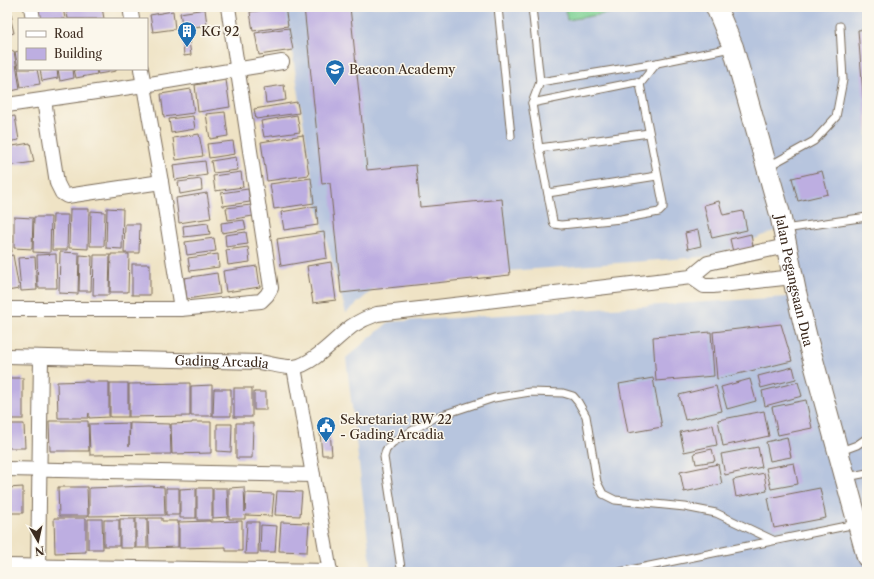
<svg xmlns="http://www.w3.org/2000/svg" width="874" height="579" viewBox="0 0 874 579" font-family="'Libre Caslon Text',serif">
<rect width="100%" height="100%" fill="#fbf7ec"/>
<filter id="ink" filterUnits="userSpaceOnUse"><feTurbulence type="fractalNoise" baseFrequency=".025" numOctaves="2"/><feDisplacementMap in="SourceGraphic" scale="8" xChannelSelector="R" yChannelSelector="G"/><feConvolveMatrix kernelMatrix="1 2 1 2 8 2 1 2 1" color-interpolation-filters="sRGB"/></filter>
<filter id="wash" filterUnits="userSpaceOnUse"><feTurbulence type="fractalNoise" baseFrequency=".012" numOctaves="4" result="noise"/><feDisplacementMap in="SourceGraphic" scale="16" xChannelSelector="R" yChannelSelector="G"/><feGaussianBlur stdDeviation="0.9" result="paint"/><feColorMatrix in="noise" values="0 0 0 0 0 0 0 0 0 0 0 0 0 0 0 0 0 1.4 0 .05"/><feComposite in="paint" operator="in"/></filter>
<g filter="url(#wash)">
<rect width="100%" height="100%" fill="#efe3c5"/>
<polygon fill="#b7c5de" points="285,7 867,7 867,572 372,572 346,358 389,322 788,297 776,230 714,256 384,280 346,313 316,201"/>
<polygon fill="#7dd194" stroke="#5c7e59" points="565,7 635,7 635,9 567,20"/>
<g id="blocks">
<g fill="#bdaee1">
<polygon points="7,7 10,7 12,19 7,19"/>
<polygon points="36,7 63,7 65,19 34,19"/>
<polygon points="66,7 102,7 104,19 68,19"/>
<polygon points="147,7 169,7 169,8 148,11"/>
<polygon points="285,7 288,26 253,31 250,12"/>
<polygon points="304,7 350,7 367,170 416,165 420,207 502,199 510,275 341,293 330,183 322,184"/>
<polygon points="205,9 207,25 183,29 180,13"/>
<polygon points="173,11 175,29 153,32 150,15"/>
<polygon points="11,20 14,33 7,35 7,21"/>
<polygon points="289,28 293,50 259,55 255,33"/>
<polygon points="867,29 867,131 866,131 858,30"/>
<polygon points="189,41 191,55 184,56 183,42"/>
<polygon points="14,51 20,89 7,92 7,52"/>
<polygon points="19,51 19,68 18,68 15,52"/>
<polygon points="18,69 37,69 40,84 21,87"/>
<polygon points="40,69 57,69 58,78 42,81"/>
<polygon points="58,69 73,69 74,78 60,81"/>
<polygon points="74,69 96,69 97,74 76,78"/>
<polygon points="97,69 116,69 116,71 98,74"/>
<polygon points="226,80 230,107 198,112 195,85"/>
<polygon points="284,85 286,100 266,103 264,88"/>
<polygon points="191,89 194,113 164,117 161,94"/>
<polygon points="297,102 299,113 256,119 254,109"/>
<polygon points="225,112 228,136 210,139 206,114"/>
<polygon points="297,115 300,132 264,137 261,121"/>
<polygon points="15,116 19,140 7,142 7,117"/>
<polygon points="193,116 195,129 171,133 169,119"/>
<polygon points="199,134 203,156 176,160 173,138"/>
<polygon points="303,135 309,175 267,181 261,142"/>
<polygon points="233,141 235,154 209,158 207,144"/>
<polygon points="30,143 34,162 7,166 7,147"/>
<polygon points="236,157 238,170 213,173 211,161"/>
<polygon points="205,161 207,175 175,180 173,165"/>
<polygon points="822,171 828,194 798,201 792,178"/>
<polygon points="241,172 243,187 215,191 213,176"/>
<polygon points="311,178 314,203 274,209 270,184"/>
<polygon points="201,179 202,190 180,194 178,182"/>
<polygon points="248,189 250,202 223,206 221,193"/>
<polygon points="207,193 211,218 179,223 176,198"/>
<polygon points="719,201 723,215 743,211 747,230 712,238 704,205"/>
<polygon points="251,205 253,216 228,220 226,208"/>
<polygon points="316,206 318,225 284,230 281,212"/>
<polygon points="107,208 123,209 122,249 106,248"/>
<polygon points="70,209 89,209 88,249 69,248"/>
<polygon points="91,211 105,212 104,246 90,246"/>
<polygon points="53,215 68,215 67,250 52,250"/>
<polygon points="14,217 33,218 32,249 14,248"/>
<polygon points="34,217 51,217 50,253 33,252"/>
<polygon points="244,220 246,229 222,233 221,223"/>
<polygon points="208,223 210,234 184,237 183,226"/>
<polygon points="125,224 140,224 139,253 124,253"/>
<polygon points="698,230 701,246 688,249 685,233"/>
<polygon points="246,232 248,244 226,247 225,235"/>
<polygon points="324,232 327,258 281,266 277,239"/>
<polygon points="751,234 753,247 733,252 730,239"/>
<polygon points="7,237 10,237 12,252 7,253"/>
<polygon points="214,238 216,251 187,255 185,242"/>
<polygon points="248,247 250,262 228,265 226,250"/>
<polygon points="60,252 79,253 78,294 59,293"/>
<polygon points="56,254 57,288 38,288 37,255"/>
<polygon points="111,254 129,254 128,292 110,292"/>
<polygon points="218,254 219,267 190,271 188,258"/>
<polygon points="13,255 19,289 7,291 7,256"/>
<polygon points="80,255 92,256 91,291 79,291"/>
<polygon points="94,255 110,255 109,295 93,295"/>
<polygon points="35,257 37,290 21,291 18,258"/>
<polygon points="331,262 336,300 313,303 307,266"/>
<rect x="132" y="264" width="18" height="31"/>
<polygon points="257,266 260,287 226,292 223,271"/>
<polygon points="217,273 220,294 187,299 184,278"/>
<polygon points="781,324 792,361 717,379 713,332"/>
<polygon points="711,332 714,376 656,381 653,337"/>
<polygon points="793,367 796,379 761,388 758,376"/>
<rect x="7" y="378" width="16" height="41"/>
<polygon points="653,378 662,427 628,433 619,384"/>
<polygon points="750,379 756,401 727,409 721,387"/>
<polygon points="88,381 88,382 109,382 109,417 89,418 89,413 88,418 58,418 57,382"/>
<polygon points="798,382 802,396 765,406 762,391"/>
<rect x="110" y="383" width="18" height="34"/>
<polygon points="190,383 190,416 129,417 129,384"/>
<polygon points="212,385 212,416 191,416 191,386"/>
<polygon points="716,386 722,411 685,420 679,395"/>
<rect x="234" y="388" width="18" height="29"/>
<polygon points="214,389 231,389 231,416 213,416"/>
<rect x="254" y="392" width="12" height="18"/>
<polygon points="806,400 812,428 778,435 772,407"/>
<polygon points="764,411 769,436 723,446 718,420"/>
<polygon points="49,421 88,421 89,451 50,451"/>
<polygon points="192,422 211,422 211,453 172,454 171,424 192,423"/>
<polygon points="129,423 129,446 130,423 170,424 171,454 90,455 89,424"/>
<polygon points="236,423 253,423 252,458 236,458"/>
<polygon points="7,424 24,424 25,448 7,448"/>
<polygon points="217,424 232,424 231,452 217,451"/>
<polygon points="713,425 717,445 684,452 680,432"/>
<polygon points="330,431 332,455 322,455 320,432"/>
<polygon points="787,437 791,457 770,461 766,442"/>
<polygon points="758,447 762,467 725,475 721,454"/>
<polygon points="712,449 715,461 696,464 694,453"/>
<polygon points="794,463 798,484 771,489 766,468"/>
<polygon points="718,464 722,484 684,492 680,472"/>
<polygon points="764,473 767,491 736,497 733,480"/>
<polygon points="149,486 164,487 165,515 89,516 89,488"/>
<polygon points="23,487 23,513 7,513 7,488"/>
<polygon points="58,487 87,487 88,516 59,516"/>
<polygon points="244,487 245,512 246,493 274,494 272,516 245,515 245,519 229,519 229,488"/>
<rect x="166" y="488" width="13" height="27"/>
<polygon points="196,488 196,518 180,518 180,489"/>
<rect x="197" y="488" width="15" height="32"/>
<polygon points="213,488 227,488 228,517 213,518"/>
<polygon points="820,488 826,518 774,528 768,498"/>
<polygon points="277,491 302,492 300,516 275,515"/>
<polygon points="54,518 86,518 86,552 55,553"/>
<rect x="136" y="518" width="11" height="30"/>
<polygon points="148,518 162,518 162,521 178,521 178,547 149,548"/>
<polygon points="88,519 102,519 103,549 88,549"/>
<rect x="120" y="519" width="15" height="29"/>
<rect x="104" y="520" width="15" height="26"/>
<polygon points="210,521 210,522 242,521 242,551 226,551 226,547 179,548 179,522"/>
<polygon points="247,522 259,522 258,554 245,554"/>
<polygon points="281,522 309,523 307,552 279,551"/>
<polygon points="261,525 277,526 275,552 260,552"/>
</g>
</g>
</g>
<g filter="url(#ink)">
<use href="#blocks" fill-opacity="0" stroke="#7a6b58" stroke-width="1"/>
<g fill="none" stroke-linecap="round" stroke-linejoin="round">
<defs>
<g id="lane">
<polyline points="498,7 511,136"/>
<polyline points="532,7 540,82 532,103 539,148 649,133"/>
<polyline points="540,82 657,63 731,48"/>
<polyline points="640,84 657,63"/>
<polyline points="532,103 636,82 640,84"/>
<polyline points="539,148 553,221 554,224 561,225 621,219 659,212 663,208 663,203 640,84"/>
<polyline points="769,166 814,141 836,117 843,80 840,26"/>
<polyline points="548,193 657,176"/>
<polyline points="784,229 867,217"/>
<polyline points="838,452 857,445 867,438"/>
<polyline points="847,477 867,473"/>
<polyline points="403,572 401,568 384,457 386,450 392,443 433,418 494,398 530,392 563,393 573,396 578,402 586,416 597,482 603,494 615,500 685,507 716,513 773,540"/>
<polyline points="620,572 856,524"/>
</g>
<g id="street">
<polyline points="31,7 33,19"/>
<polyline points="130,7 132,19"/>
<polyline points="141,69 161,182 181,309"/>
<polyline points="44,100 57,183 62,193 67,196 161,182"/>
<polyline points="7,105 144,85 282,62"/>
<polyline points="691,277 704,286 713,286 793,277"/>
<polyline points="7,309 181,309 261,301 267,295 271,288 228,7"/>
<path id="s1" d="M7 356 258 362C268 363 285 368 294 367 313 365 337 337 352 326 360 321 368 317 377 314L691 277 708 263 786 246"/>
<polyline points="294,367 330,572"/>
<polyline points="7,469 313,475"/>
<polyline points="7,566 330,571"/>
<polyline points="38,572 41,357"/>
</g>
<g id="secondary">
<path id="s2" d="M716 7 733 47 780 214 796 292 807 338 867 557"/>
</g>
</defs>
<use href="#lane" stroke="#7a6b58" stroke-width="9"/>
<use href="#street" stroke="#7a6b58" stroke-width="16"/>
<use href="#secondary" stroke="#7a6b58" stroke-width="22"/>
<use href="#lane" stroke="#fff" stroke-width="7"/>
<use href="#street" stroke="#fff" stroke-width="14"/>
<use href="#secondary" stroke="#fff" stroke-width="20"/>
</g>
</g>
<defs>
<symbol id="building-pin" viewBox="-11 -11 22 30"><path d="M0 17L-7.5 6A9.5 9.5 0 1 1 7.5 6Z" fill="#1f6fb2" stroke="#fbf7ec"/><path d="M-4-6H4V6H1V3H-1V6H-4ZM-2.5-4.3h1.7v1.8h-1.7ZM.8-4.3h1.7v1.8H.8ZM-2.5-1h1.7V.8h-1.7ZM.8-1h1.7V.8H.8Z" fill="#fff"/></symbol>
<symbol id="school-pin" viewBox="-11 -11 22 30"><path d="M0 17L-7.5 6A9.5 9.5 0 1 1 7.5 6Z" fill="#1f6fb2" stroke="#fbf7ec"/><path d="M0-5L7-2L0 1L-7-2ZM-4 1L0 2.5L4 1V4Q0 6-4 4Z" fill="#fff"/></symbol>
<symbol id="civic-pin" viewBox="-11 -11 22 30"><path d="M0 17L-7.5 6A9.5 9.5 0 1 1 7.5 6Z" fill="#1f6fb2" stroke="#fbf7ec"/><path d="M-.6-6.5H3V-4.5H.6V-3L4-1V1h2V6H-6V1h2V-1L-.6-3ZM-1.2 2.5V6h2.4V2.5Z" fill="#fff"/></symbol>
</defs>
<g fill-rule="evenodd">
<use href="#building-pin" x="176" y="20" width="22" height="30"/>
<use href="#school-pin" x="324" y="58" width="22" height="30"/>
<use href="#civic-pin" x="315" y="415" width="22" height="30"/>
</g>
<g text-anchor="middle" stroke-width="3" stroke-linejoin="round" paint-order="stroke">
<g font-size="13" fill="#3b2a1e" stroke="#fbf7ec" text-anchor="start">
<text x="201" y="36">KG 92</text>
<text x="349" y="74">Beacon Academy</text>
<text x="340" y="424">Sekretariat RW 22<tspan x="340" dy="15">- Gading Arcadia</tspan></text>
</g>
<g font-size="13" fill="#3b2a1e" stroke="#fbf7ec">
<text dy="5" stroke="none"><textPath href="#s2" startOffset="285">Jalan Pegangsaan Dua</textPath></text>
<text dy="5" stroke="none"><textPath href="#s1" startOffset="215">Gading Arcadia</textPath></text>
</g>
</g>
<rect width="874" height="579" fill="none" stroke="#fbf7ec" stroke-width="24"/>
<rect x="18" y="18" width="130" height="52" fill="#fbf7ec" stroke="#aea59a"/>
<rect x="26" y="31" width="20" height="6" fill="#ffffff" stroke="#aea59a"/>
<text x="54" y="38" font-size="12" fill="#3b2a1e">Road</text>
<rect x="26" y="48" width="20" height="12" fill="#bdaee1" stroke="#aea59a"/>
<text x="54" y="58" font-size="12" fill="#3b2a1e">Building</text>
<g transform="translate(38 541) rotate(171)" stroke="#fbf7ec" stroke-width="3" paint-order="stroke">
<path d="M0-3L7 15L0 10L-7 15Z" fill="#3b2a1e"/>
<text y="-6" font-size="11" font-weight="bold" text-anchor="middle" fill="#3b2a1e">N</text>
</g>
</svg>
